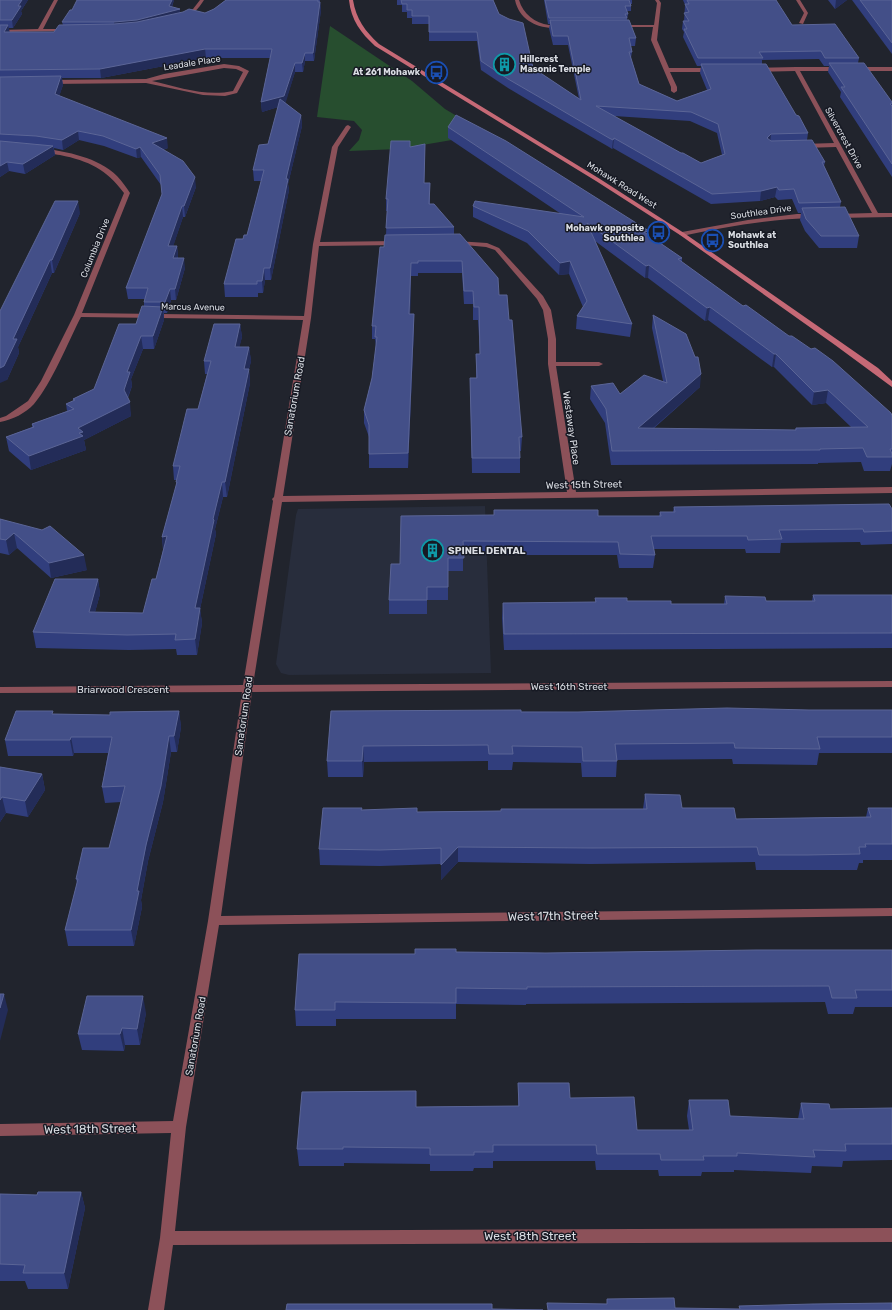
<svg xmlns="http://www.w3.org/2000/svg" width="892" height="1310" viewBox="0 0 892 1310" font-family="Rubik,sans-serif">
<rect width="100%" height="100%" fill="#21242d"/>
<polygon fill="#282d3c" points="485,506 491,673 289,675 281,673 276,664 296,515 298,509"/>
<polygon fill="#274e2f" points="330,26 412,81 445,109 487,134 399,149 349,151 359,140 362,130 354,121 317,117"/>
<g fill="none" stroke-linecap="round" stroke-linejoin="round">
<g fill="#8c5159" fill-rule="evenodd">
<polygon points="54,0 58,0 43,29 68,29 70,31 0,32 0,30 38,29"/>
<path d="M200 0H204C199 8 191 18 180 18V16L193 9Z"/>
<path d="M515 0H519C523 14 535 23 549 25 554 25 560 25 564 27 561 29 557 28 552 28 535 27 519 19 515 0Z"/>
<polygon points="655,0 659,0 661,3 657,40 669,68 714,68 717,70 714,72 670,72 677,87 677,91 674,93 671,91 671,87 651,40 653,27 618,27 616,26 618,25 654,25 657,3"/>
<polygon points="796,0 800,0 808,13 803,24 799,23 804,13"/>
<path d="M224 64 239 66 249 71 237 93 225 96 203 95 146 83 49 84 46 82 49 80 146 79 164 74ZM224 68 236 69 243 72 233 91C206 97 178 87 152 81Z"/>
<polygon points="796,67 892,67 892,71 800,71 878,213 892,213 892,217 836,218 833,216 836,214 872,213 836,147 803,148 800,146 803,144 834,143 795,71 756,72 753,70 756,68"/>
<path d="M348 125 351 127 338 147 320 242 398 241 401 243 398 245 319 246 311 318 283 496 567 492 548 364V339L543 310 537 299 495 250 486 247 454 244V242L456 241 487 243 499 248 543 296 551 310 556 339V362H599L603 364 599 366H556L576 492 892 487V493L282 502 253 685 892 681V687L252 692 221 916 892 908V916L219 925 186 1127 175 1231 892 1228V1242L173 1245 164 1310H148L160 1238 171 1133 0 1136V1124L173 1121 208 921 242 692 0 693V687L243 685 273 501 272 499 274 497 303 320 81 317C68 342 52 383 34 404 26 413 12 420 0 422V418L6 416 28 401 41 381 74 315 124 193C106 169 89 161 60 155 54 154 44 154 39 150L42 148C67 152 98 157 117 176 122 181 126 187 130 193L82 313 304 316 313 244 332 147 346 126Z"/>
<path d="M797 214H814L817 216 814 218C769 219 726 227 682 236L679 234 682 232 748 220Z"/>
</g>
<path fill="#c66976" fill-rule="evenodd" d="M349 0H353C356 19 365 31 379 44L600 179 684 233 878 368 892 381V387L835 345 680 235 596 181 375 46C361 33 351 20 349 0Z"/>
</g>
<g fill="#313e7d" fill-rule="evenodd">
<polygon points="0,0 28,0 21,11 22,14 13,28 9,28 9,32 54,32 63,25 62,22 174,0 172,7 180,9 180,13 205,13 214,9 226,0 320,0 320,2 321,10 314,61 305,61 303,72 295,72 285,103 301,115 302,126 288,184 289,190 271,280 265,280 263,293 258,293 258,297 225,297 224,284 243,239 247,235 261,181 254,181 253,170 268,144 278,107 262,112 261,102 270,58 206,58 101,78 62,78 63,85 59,96 168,148 163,150 196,187 185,217 183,217 173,246 177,246 178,256 178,258 185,268 176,300 171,300 167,313 164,313 164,320 154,349 143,349 131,379 132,386 128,398 131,416 84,440 86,450 31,470 9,451 6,437 32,427 32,424 67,411 66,404 73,401 73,399 94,389 136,324 144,306 144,302 145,299 128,299 126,288 162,194 161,185 141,157 137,158 104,146 79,140 63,150 54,148 55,155 25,174 9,171 0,177"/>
<path d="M397 0H493L499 14 533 68 579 99 568 45H553L549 28 550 24H548L544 0H632V4H630L631 6V11H627L628 14 627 20 636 38 635 46H631L632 52 631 58 639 84 677 101 707 90 700 73 701 66H697L683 37 684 32 682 29 683 21H684L685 5 683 0H776L792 25 859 58 858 63 892 102V177L840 97 841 92 828 72 829 66H824L819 59 762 60V64L808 133 807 140 825 162 824 166 841 202 840 207 859 236 857 248H819L805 231 800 220 801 213H798L792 199 778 200 775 197 760 201 711 204 613 148 612 149 609 147 545 110 508 88 481 70 477 41H429V24H412V18H407V12H402V5H397ZM614 116 690 121 717 133 722 155 701 163 681 153Z"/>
<polygon points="828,0 847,0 835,9"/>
<polygon points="852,0 892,0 892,54"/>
<polygon points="448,127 649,231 648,235 682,258 682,262 892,416 892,464 890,471 864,471 861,462 818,463 818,464 611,465 605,423 590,399 591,386 620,394 663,381 652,328 653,315 700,387 653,429 795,430 796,428 851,427 826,403 812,405 774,367 772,367 708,320 705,321 648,278 645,278 595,241 632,324 630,337 576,329 577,316 583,307 569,274 559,275 527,243 473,217 473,206 561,214 448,138"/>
<polygon points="410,141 410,147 425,144 424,183 430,183 430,204 454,227 454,234 499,295 509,320 522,437 521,451 520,451 520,473 472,473 470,378 476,378 476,354 480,354 478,320 473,320 473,304 464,304 462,273 418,273 418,276 411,276 410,314 414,314 414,327 408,468 369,468 369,437 364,423 364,410 372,378 376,346 375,339 372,339 372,326 386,235 387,211 386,211 386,199"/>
<polygon points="80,213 54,273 52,273 47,284 18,347 19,353 7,380 0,311"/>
<polygon points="240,324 242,337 239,347 249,347 251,361 249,369 250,383 227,497 223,497 215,529 216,534 200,609 202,623 197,655 177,655 176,649 129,650 36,648 33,632 98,579 100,594 95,612 143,613 156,579 163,550 162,537 176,486 176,480 174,480 173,466 198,409 207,374 205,374 204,361"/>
<polygon points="674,507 892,509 892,544 861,545 860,542 781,543 780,553 746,553 745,549 654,549 655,555 653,568 619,568 617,555 463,555 463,571 448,571 448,600 427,600 427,614 389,614 389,600 494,515 494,510 598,516 659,516 660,512 673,512"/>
<polygon points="0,519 87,570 51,578 17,548 9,555 0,553"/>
<polygon points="813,595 892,595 892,648 504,650 502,618 503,603 595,602 595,598 627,601 671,604 724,604 725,596 766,601 812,601"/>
<polygon points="809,710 892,710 892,753 819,753 817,765 733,764 732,759 617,760 616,777 582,777 581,763 513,762 512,770 488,770 488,761 364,762 363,777 328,777 327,761 331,711 578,712"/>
<polygon points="179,711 181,727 177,752 171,752 163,802 148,861 141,900 142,907 134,946 68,946 65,930 77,883 76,879 109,848 121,802 105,803 102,787 108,753 74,753 73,756 8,756 5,740 53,714 110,715"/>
<polygon points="0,767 42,774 45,790 28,817 6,813 0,822"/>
<polygon points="645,794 682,808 736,819 866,817 868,808 892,808 892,860 863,860 863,863 859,863 857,870 756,870 755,862 590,864 458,862 441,880 441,864 380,866 320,865 319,849 362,810 417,812 643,809"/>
<polygon points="892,950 892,1007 855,1007 853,1014 828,1014 825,1002 526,1004 526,1005 456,1004 456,1019 336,1019 336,1026 296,1026 295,1010 415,954 456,952 546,953"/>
<polygon points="146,1013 140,1045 125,1045 124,1051 82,1050 78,1034"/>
<polygon points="518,1083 570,1098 637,1130 689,1130 687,1116 689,1100 730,1116 798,1119 801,1103 830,1109 892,1108 892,1160 843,1161 842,1167 812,1166 811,1173 734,1170 734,1172 702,1172 701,1176 659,1176 658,1170 596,1170 595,1161 493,1161 493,1168 474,1168 473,1171 430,1171 430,1164 344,1163 344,1166 299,1166 297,1149 417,1107 518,1106"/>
<polygon points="81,1192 85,1208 68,1289 28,1289 25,1281 0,1281 0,1194 37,1195"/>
</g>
<g fill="#232c58">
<polygon points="22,0 28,0 21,11 22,14 13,28 12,20 18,6"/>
<polygon points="172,0 174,0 170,11 180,9 180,15 115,28 114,22 169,6"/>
<polygon points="836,0 847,0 835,9"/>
<polygon points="320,2 321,10 314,61 313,53"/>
<polygon points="8,25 10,33 4,32"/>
<polygon points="205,49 206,58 101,78 100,69"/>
<polygon points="305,53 305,61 303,72 302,63"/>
<polygon points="295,63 295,72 285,105 262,112 261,102"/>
<polygon points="61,76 63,85 57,103 55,94"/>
<polygon points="301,115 302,126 288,184 289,190 271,280 270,268 286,179"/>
<polygon points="78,131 79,140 63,150 62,140"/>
<polygon points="771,134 770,144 767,138"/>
<polygon points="167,138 168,148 153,153 152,143"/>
<polygon points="614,138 613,148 612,149 613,140"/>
<polygon points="425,144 425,155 424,195 424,183"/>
<polygon points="53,146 55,155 25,174 23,164"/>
<polygon points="140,147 141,157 137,158 136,149"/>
<polygon points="7,162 9,171 0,177 0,166"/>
<polygon points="195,177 196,187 185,217 184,206"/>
<polygon points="777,187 775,197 760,201 761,191"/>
<polygon points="78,201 80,213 54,273 52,260"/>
<polygon points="182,206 183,217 170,256 168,246"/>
<polygon points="649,231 648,243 644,232"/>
<polygon points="177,246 178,256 174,268 173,258"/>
<polygon points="184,258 185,268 176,300 175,289"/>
<polygon points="50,260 52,273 18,347 19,353 7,380 0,383 0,368 45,271"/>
<polygon points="570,261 569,274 559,275 560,263"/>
<polygon points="411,263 411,276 410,327 409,314"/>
<polygon points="649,265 648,278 645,278 646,266"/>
<polygon points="264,268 265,280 263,293 262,281"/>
<polygon points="170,289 171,300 167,313 165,302"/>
<polygon points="163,307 164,320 154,349 153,336"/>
<polygon points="710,307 708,320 705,321 707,308"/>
<polygon points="414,314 414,327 408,468 408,453"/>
<polygon points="240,324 242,337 236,361 235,347"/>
<polygon points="141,336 143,349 131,379 132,386 125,404 124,390 127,372"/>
<polygon points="249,347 251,361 246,383 244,369"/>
<polygon points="774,354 776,354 774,367 772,367"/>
<polygon points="249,369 250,383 227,497 225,482"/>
<polygon points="701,374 700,387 637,442 638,428"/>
<polygon points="828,390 826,403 812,405 814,392"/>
<polygon points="130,402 131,416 84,440 86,450 31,470 29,456 78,428"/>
<polygon points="222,482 223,497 215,529 216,534 200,609 202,623 197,655 195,639 195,608 213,519"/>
<polygon points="14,533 17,548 9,555 6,540"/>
<polygon points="167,536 164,552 162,537"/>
<polygon points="84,555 87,570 51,578 49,563"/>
<polygon points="98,579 100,594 91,627 89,612"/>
<polygon points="179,711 181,727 177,752 174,736"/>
<polygon points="169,736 171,752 163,802 148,861 141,900 142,907 134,946 131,930 137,891"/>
<polygon points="71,737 74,753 73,756 70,740"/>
<polygon points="363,746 364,762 363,777 362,761"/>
<polygon points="42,774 45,790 28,817 25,801"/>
<polygon points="2,797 6,813 0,822 0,800"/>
<polygon points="458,847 458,862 441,880 441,865"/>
<polygon points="4,994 8,1010 0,1041 0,1008"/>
<polygon points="143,996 146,1013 140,1045 137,1029"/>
<polygon points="122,1028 125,1045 124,1051 120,1034"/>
<polygon points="81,1192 85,1208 68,1289 64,1273"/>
</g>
<g fill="#434f88" stroke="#5b6596" fill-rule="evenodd">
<polygon points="0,0 22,0 18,6 21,6 12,20 0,20"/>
<polygon points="77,0 172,0 169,6 180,9 137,20 114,22 62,22 70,10 72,10"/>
<polygon points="226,0 318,0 318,2 320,2 313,53 305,53 302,63 295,63 284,96 261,102 272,49 205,49 100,69 0,70 0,25 8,25 4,32 54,32 59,25 114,24 137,22 183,12 189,9 205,13 214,9"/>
<path d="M401 0H493L499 14 509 19 523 23 533 68 581 100 568 36H553L550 20H629L636 38H629L632 52H629L639 84 677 101 711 89 701 64H766L796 115 799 116 808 133 771 134 767 138 771 141 812 140 825 162H822L841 202 799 203 794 189 779 190 777 187 761 191 712 194 614 138 613 140 609 138 546 101 508 79 481 61 477 32H429V16H412V10H407V4H402ZM596 106 691 112 718 124 725 154 701 163 683 153H681Z"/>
<polygon points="545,0 629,0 631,6 625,6 628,14 625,14 627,18 549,18"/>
<polygon points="687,0 776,0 792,25 835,24 859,58 825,58 821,51 759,52 763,58 698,58 684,29 687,29 683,21 689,21 684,13 689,12 685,4 689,4"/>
<polygon points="860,0 892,0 892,43"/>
<polygon points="829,63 864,63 892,102 892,103 890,104 892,106 892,164 841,87 845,87"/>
<polygon points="61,76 55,94 167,138 152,143 183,161 195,177 184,206 182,206 168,246 177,246 173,258 184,258 175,289 170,289 165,302 144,302 148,288 126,288 162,194 160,175 140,147 136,149 103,136 78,131 62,140 36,136 0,134 0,77"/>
<polygon points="280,99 301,115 286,179 288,179 270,268 264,268 262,281 257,281 257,284 224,284 236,239 243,239 244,235 247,235 264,170 253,170 259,145 268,144"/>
<polygon points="456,115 506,141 649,231 644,232 682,258 678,259 743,306 746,305 789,336 792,336 811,349 815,348 833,361 891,413 892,416 892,449 890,449 892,454 892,457 867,457 863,448 820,449 820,450 612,451 606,409 591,386 613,383 620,394 644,375 667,383 653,315 686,334 695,357 698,357 701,374 638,428 796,430 796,428 868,427 828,390 814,392 776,354 774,354 710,307 707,308 649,265 646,266 587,223 632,324 577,316 587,301 570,261 560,263 528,231 473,206 475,201 584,217 448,127"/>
<polygon points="0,141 53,146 23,164 7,162 0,166"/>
<polygon points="391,141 410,141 410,147 425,144 424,183 430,183 429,204 434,204 454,227 386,228 388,199 386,199"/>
<polygon points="55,201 78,201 52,260 50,260 45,271 13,339 17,339 4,366 0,368 0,311"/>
<polygon points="845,207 859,236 821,236 806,219 802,208"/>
<polygon points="460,234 498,278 499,295 507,295 509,320 512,320 522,437 519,437 520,458 472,458 470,378 477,378 476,354 480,354 479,307 474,307 473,291 464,291 462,261 418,261 418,263 411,263 409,314 414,314 408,453 369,454 369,425 364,410 372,378 377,337 375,337 376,326 372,326 380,247 384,247 385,235"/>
<polygon points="142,306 163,307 153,336 141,336 127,372 130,372 124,390 130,402 78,428 83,432 79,433 83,436 29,456 6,437 34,427 32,424 74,409 66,404 75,400 73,399 94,389 119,324 136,324"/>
<polygon points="214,324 240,324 235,347 249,347 244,369 249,369 225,482 222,482 213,519 214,520 195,608 200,608 195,639 175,640 176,634 127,635 33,632 55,579 98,579 89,612 143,613 152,579 156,579 167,536 162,537 177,482 176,482 180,466 173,466 187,409 198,409 211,361 204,361"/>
<polygon points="889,504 892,509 892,531 864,532 863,529 779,530 782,539 748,540 747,536 651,536 655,555 620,554 618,542 463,541 464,558 448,558 448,587 427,587 427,600 389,600 391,564 400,564 401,516 494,515 494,510 598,510 598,516 661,516 660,512 675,512 674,507"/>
<polygon points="0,519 42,530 50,526 84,555 49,563 14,533 6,540 0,539"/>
<polygon points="813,595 892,595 892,633 504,634 503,603 596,602 595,598 627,598 627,601 671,601 671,604 727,604 725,596 765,597 766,601 815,601"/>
<polygon points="727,708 809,710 892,710 892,737 817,737 820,749 735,748 734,743 615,744 617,761 583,761 582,747 512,746 513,754 489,754 488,745 363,746 362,761 327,761 331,711 521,710 521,712 578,712"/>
<polygon points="16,711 53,711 52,714 110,715 110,712 179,711 174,736 169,736 161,786 146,845 137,891 139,891 131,930 65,930 78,879 76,879 83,848 109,848 125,786 102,787 112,737 71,737 70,740 5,740"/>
<polygon points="0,767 42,774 25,801 2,797 0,800"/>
<polygon points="645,794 680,795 682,808 734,808 736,819 871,817 868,808 892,808 892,844 865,844 866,847 859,847 860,854 807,855 759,855 757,847 592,848 458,847 441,865 441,848 380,850 319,849 323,808 362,808 361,810 417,808 417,812 501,811 501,809 647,809"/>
<polygon points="415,949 456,949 456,952 546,953 756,950 892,950 892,990 855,990 857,998 832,998 829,986 527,987 527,989 456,988 456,1003 335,1002 335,1010 295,1010 299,954 415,954"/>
<polygon points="0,994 4,994 0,1008"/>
<polygon points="87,996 143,996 137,1029 122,1028 120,1034 78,1034"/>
<polygon points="518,1083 569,1083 570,1098 634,1097 637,1130 693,1130 689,1100 728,1100 730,1116 804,1119 801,1103 829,1104 830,1109 892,1108 892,1144 845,1144 846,1151 813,1150 815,1157 737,1153 737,1156 703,1156 704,1160 661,1160 660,1154 597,1154 596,1145 493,1145 493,1152 474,1152 474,1155 430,1155 430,1148 343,1147 343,1149 297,1149 302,1092 416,1091 416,1107 519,1106"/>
<polygon points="38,1192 81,1192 64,1273 23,1273 25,1265 0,1264 0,1194 37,1195"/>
<polygon points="674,1298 675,1308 740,1309 739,1306 813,1304 892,1303 892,1310 548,1310 547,1303 607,1304 607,1299"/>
<polygon points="287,1304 492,1304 492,1309 543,1310 286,1310"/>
</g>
<defs>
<symbol id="building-ring" viewBox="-11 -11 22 22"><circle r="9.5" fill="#171a24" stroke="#0f9aa8" stroke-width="1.5"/><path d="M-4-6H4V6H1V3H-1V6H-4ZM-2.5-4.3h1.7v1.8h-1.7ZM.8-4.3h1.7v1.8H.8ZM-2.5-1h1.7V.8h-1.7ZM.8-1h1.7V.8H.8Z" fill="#0f9aa8"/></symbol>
<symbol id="bus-ring" viewBox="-11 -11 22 22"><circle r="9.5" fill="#171a24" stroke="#1a4fb4" stroke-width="1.5"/><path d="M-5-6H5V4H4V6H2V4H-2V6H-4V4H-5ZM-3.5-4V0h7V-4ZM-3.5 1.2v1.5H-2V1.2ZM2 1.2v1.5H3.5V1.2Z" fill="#1a4fb4"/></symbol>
</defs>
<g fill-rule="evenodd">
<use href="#building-ring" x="492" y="52" width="25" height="25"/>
<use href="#bus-ring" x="424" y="60" width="25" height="25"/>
<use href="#bus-ring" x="646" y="220" width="25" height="25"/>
<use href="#bus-ring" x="700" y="228" width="25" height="25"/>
<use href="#building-ring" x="420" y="538" width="25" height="25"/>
</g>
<g text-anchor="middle" stroke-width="3" stroke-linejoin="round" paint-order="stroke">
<g font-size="9" font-weight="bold" fill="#dadde3" stroke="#171a24" text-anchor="start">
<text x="520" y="62">Hillcrest<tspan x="520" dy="10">Masonic Temple</tspan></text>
<text x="420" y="75" text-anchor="end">At 261 Mohawk</text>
<text x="644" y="231" text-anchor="end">Mohawk opposite<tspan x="644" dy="10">Southlea</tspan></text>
<text x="728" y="238">Mohawk at<tspan x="728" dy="10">Southlea</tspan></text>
</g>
<g font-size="9" fill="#dadde3" stroke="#171a24">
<text transform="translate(192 63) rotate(-9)" y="3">Leadale Place</text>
<text transform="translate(844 138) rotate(61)" y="3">Silvercrest Drive</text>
<text transform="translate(622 185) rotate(32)" y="3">Mohawk Road West</text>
<text transform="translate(761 212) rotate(-8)" y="3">Southlea Drive</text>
<text transform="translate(95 248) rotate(-68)" y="3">Columbia Drive</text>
<text transform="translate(193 307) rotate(1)" y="3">Marcus Avenue</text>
</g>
<g font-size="10" fill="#dadde3" stroke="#171a24">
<text transform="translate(294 396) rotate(-80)" y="4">Sanatorium Road</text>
<text transform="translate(572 428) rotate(82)" y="4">Westaway Place</text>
<text transform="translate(584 484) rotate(-1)" y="4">West 15th Street</text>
<text x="569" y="690">West 16th Street</text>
<text x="123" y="693">Briarwood Crescent</text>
<text transform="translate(243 716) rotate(-82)" y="4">Sanatorium Road</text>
<text transform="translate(195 1036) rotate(-80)" y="4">Sanatorium Road</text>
</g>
<g font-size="10" font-weight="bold" fill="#dadde3" stroke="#171a24" text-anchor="start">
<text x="448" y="554">SPINEL DENTAL</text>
</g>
<g font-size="12" fill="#dadde3" stroke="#171a24">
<text transform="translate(553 916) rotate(-1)" y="4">West 17th Street</text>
<text transform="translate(90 1129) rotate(-1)" y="4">West 18th Street</text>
<text x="530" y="1240">West 18th Street</text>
</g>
</g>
</svg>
